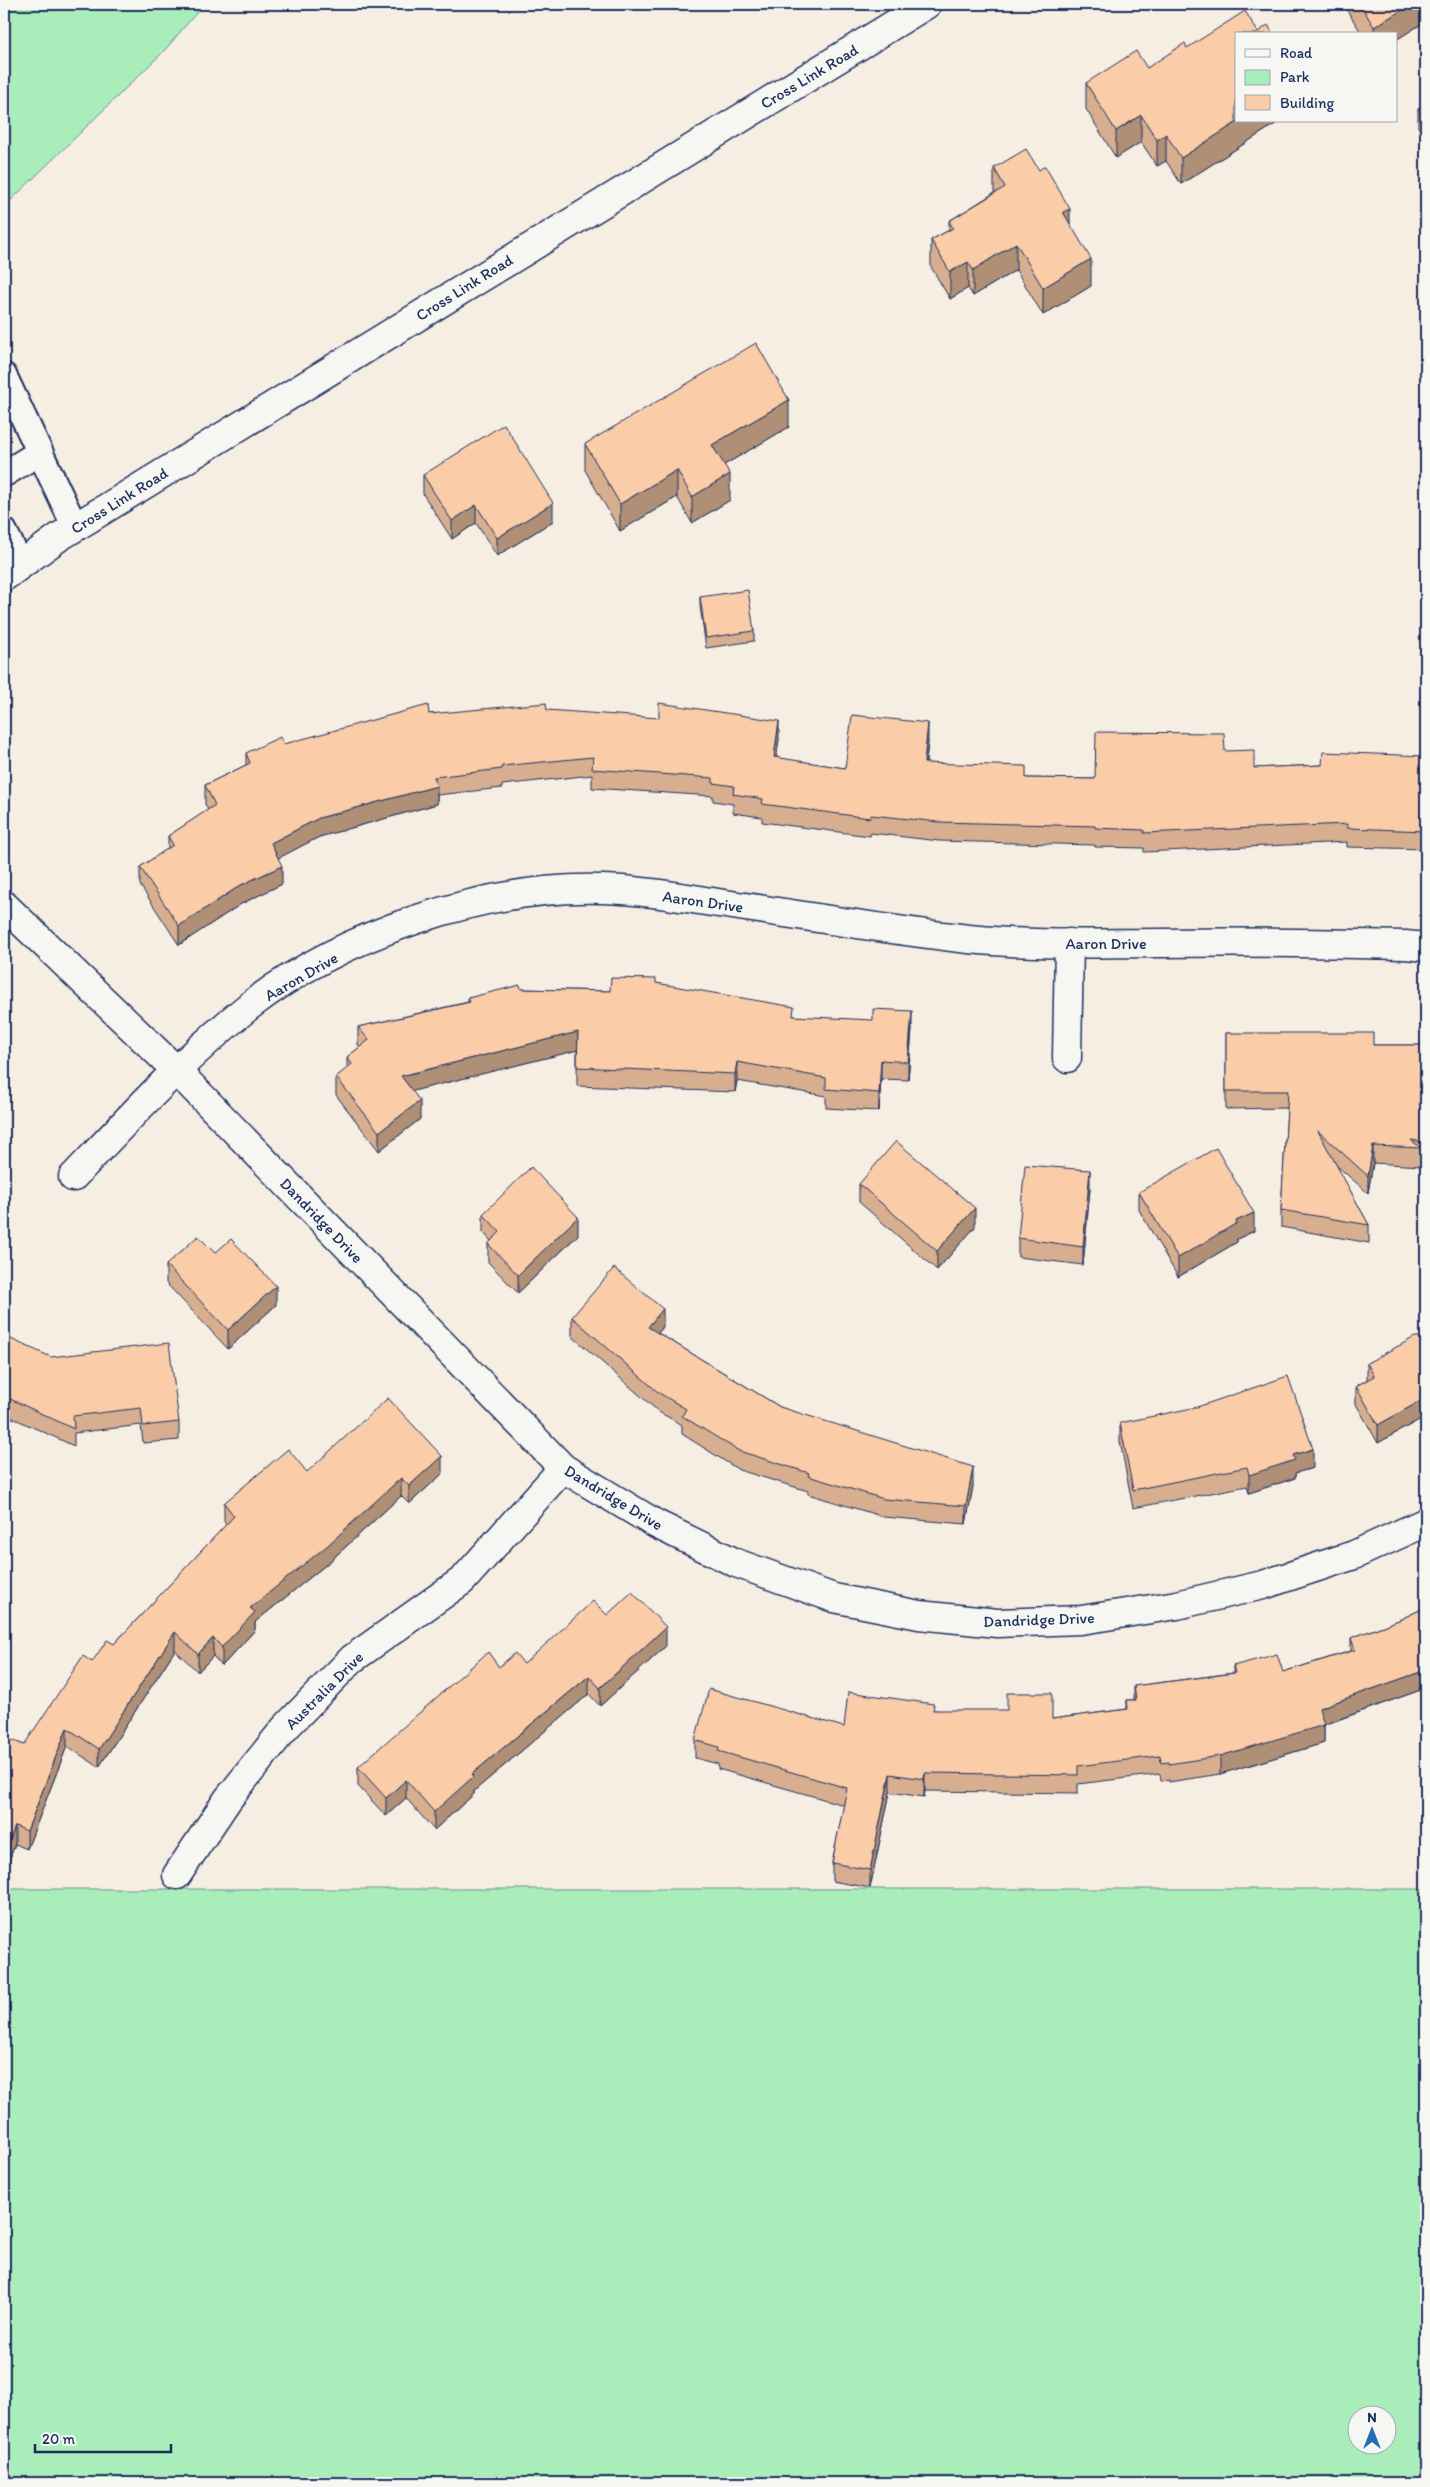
<svg xmlns="http://www.w3.org/2000/svg" width="1430" height="2487" viewBox="0 0 1430 2487" font-family="Itim,sans-serif">
<rect width="100%" height="100%" fill="#f7eee3"/>
<filter id="ink" filterUnits="userSpaceOnUse"><feTurbulence type="fractalNoise" baseFrequency=".02" numOctaves="2"/><feDisplacementMap in="SourceGraphic" scale="10" xChannelSelector="R" yChannelSelector="G"/><feConvolveMatrix kernelMatrix="1 2 1 2 8 2 1 2 1" color-interpolation-filters="sRGB"/></filter>
<g filter="url(#ink)">
<g fill="#a9eeba" stroke="#628e8c" fill-rule="evenodd">
<polygon points="4,4 204,4 163,52 4,207"/>
<path d="M4 1889H1426V2483H4ZM1358 2414H1388V2444H1358Z"/>
</g>
<g fill="none" stroke-linecap="round" stroke-linejoin="round">
<defs>
<g id="lane">
<polyline points="4,376 75,527"/>
<polyline points="4,474 40,452"/>
<polyline points="4,531 21,565"/>
</g>
<g id="street">
<polyline points="4,905 176,1070 563,1468 656,1524 736,1563 834,1598 919,1615 997,1623 1081,1620 1177,1605 1263,1585 1354,1555 1426,1522"/>
<polyline points="1067,1058 1069,943"/>
<path d="M73 1177C129 1118 184 1058 248 1007 340 935 486 885 603 889 641 890 680 897 718 903 796 914 874 928 952 937 1021 946 1092 943 1160 943 1242 942 1323 943 1405 945L1426 947"/>
<polyline points="177,1875 228,1799 285,1728 352,1659 463,1580 563,1468"/>
</g>
<polyline id="secondary" points="4,577 59,537 927,4"/>
</defs>
<use href="#lane" stroke="#1b2f5e" stroke-width="29"/>
<use href="#street" stroke="#1b2f5e" stroke-width="31"/>
<use href="#secondary" stroke="#1b2f5e" stroke-width="31"/>
<use href="#lane" stroke="#f6f6f2" stroke-width="25"/>
<use href="#street" stroke="#f6f6f2" stroke-width="28"/>
<use href="#secondary" stroke="#f6f6f2" stroke-width="28"/>
</g>
<g fill="#d7af90" stroke="#1b2f5e">
<polygon points="1343,4 1426,4 1426,21 1396,40 1396,34 1362,34"/>
<polygon points="1187,48 1236,121 1280,121 1181,184 1166,161 1157,166 1141,142 1116,158 1086,109 1086,83 1147,68"/>
<polygon points="1426,104 1426,140 1418,127 1418,109"/>
<polygon points="994,168 1070,225 1091,286 1043,315 1016,270 973,296 968,288 950,299 931,267 931,240 949,230 949,221 994,193"/>
<polygon points="789,427 724,465 730,500 692,523 677,497 620,531 585,470 585,444"/>
<polygon points="423,475 553,521 497,556 476,523 452,539 423,494"/>
<polygon points="700,597 754,631 754,641 706,648 700,606"/>
<polygon points="547,710 779,739 776,758 845,768 928,741 926,763 1026,778 1095,779 1225,751 1254,768 1322,765 1426,756 1426,849 1347,847 1347,842 1144,852 1144,848 1095,847 1095,845 939,841 871,833 870,836 762,822 762,817 733,813 733,804 713,801 713,796 592,788 592,775 502,785 502,788 437,795 437,804 319,837 278,858 282,884 241,904 179,945 140,885 140,867 168,849 168,836 208,810 205,804 205,785 246,765 246,753 284,744 429,714"/>
<polygon points="656,983 794,1016 912,1029 908,1080 881,1079 879,1111 826,1108 826,1096 737,1081 735,1092 577,1086 577,1050 412,1091 420,1119 379,1151 336,1095 336,1077 347,1069 347,1057 360,1047 358,1045 358,1027 468,1002 468,998 521,989 610,991"/>
<polygon points="1226,1033 1373,1045 1426,1045 1426,1149 1423,1148 1423,1159 1421,1159 1421,1166 1373,1163 1368,1193 1336,1165 1369,1225 1369,1243 1281,1227 1281,1210 1287,1108 1226,1109"/>
<polygon points="859,1184 975,1227 937,1270 859,1202"/>
<polygon points="1090,1189 1083,1265 1018,1257 1018,1238"/>
<polygon points="1139,1192 1254,1231 1237,1239 1237,1242 1178,1277 1139,1210"/>
<polygon points="483,1214 578,1235 518,1293 488,1262 488,1244 491,1241 483,1232"/>
<polygon points="215,1253 276,1305 228,1349 166,1283 166,1265"/>
<polygon points="572,1317 663,1327 658,1333 780,1407 973,1486 966,1524 884,1517 808,1494 808,1491 739,1470 682,1434 682,1425 659,1412 572,1336"/>
<polygon points="4,1336 179,1422 179,1440 143,1443 141,1425 74,1433 74,1446 4,1414"/>
<polygon points="1426,1337 1426,1416 1378,1443 1356,1404 1356,1386 1367,1380 1367,1363"/>
<polygon points="1120,1423 1313,1468 1295,1473 1295,1478 1249,1493 1247,1486 1133,1508 1120,1441"/>
<polygon points="307,1472 442,1474 409,1504 401,1496 328,1563 255,1622 255,1630 222,1666 213,1656 198,1672 175,1650 99,1767 67,1746 27,1849 15,1844 6,1869 4,1869 4,1737 24,1745 92,1662 114,1644 226,1525 224,1521 224,1503"/>
<polygon points="1426,1607 1426,1688 1324,1725 1324,1743 1220,1774 1169,1782 1169,1780 1161,1781 1160,1774 1078,1784 1078,1793 925,1791 924,1797 890,1792 870,1888 832,1881 832,1863 844,1805 718,1769 718,1764 695,1758 695,1740 844,1727 934,1710 1052,1719 1127,1709 1127,1700 1134,1700 1134,1686 1233,1673 1233,1666 1283,1672 1351,1651 1351,1638 1399,1620"/>
<polygon points="607,1615 666,1646 600,1706 589,1694 474,1791 474,1794 434,1830 406,1798 386,1816 358,1786 358,1767 524,1664"/>
</g>
<g fill="#af8f76" stroke="#1b2f5e">
<polygon points="1412,4 1426,4 1426,21 1396,40 1396,34 1374,34 1374,27"/>
<polygon points="1141,115 1141,142 1116,158 1116,131"/>
<polygon points="1239,121 1280,121 1181,184 1181,158"/>
<polygon points="1166,134 1166,161 1157,166 1157,140"/>
<polygon points="1070,209 1070,235 1063,212"/>
<polygon points="1016,243 1016,270 973,296 973,270"/>
<polygon points="1091,259 1091,286 1043,315 1043,288"/>
<polygon points="968,262 968,288 950,299 950,272"/>
<polygon points="789,400 789,427 712,472 712,445"/>
<polygon points="677,470 677,497 620,531 620,504"/>
<polygon points="730,474 730,500 692,523 692,497"/>
<polygon points="553,503 553,521 497,556 497,538"/>
<polygon points="476,505 476,523 452,539 452,521"/>
<polygon points="779,721 779,739 774,776 774,757"/>
<polygon points="928,723 928,741 924,781 924,763"/>
<polygon points="437,786 437,804 319,837 271,862 271,843 319,818"/>
<polygon points="282,866 282,884 241,904 179,945 179,926 241,885"/>
<polygon points="912,1011 912,1029 908,1080 908,1062"/>
<polygon points="578,1032 578,1050 401,1094 401,1076"/>
<polygon points="881,1060 881,1079 879,1111 879,1093"/>
<polygon points="737,1062 737,1081 735,1092 735,1074"/>
<polygon points="420,1101 420,1119 379,1151 379,1132"/>
<polygon points="1373,1146 1373,1163 1368,1193 1368,1176"/>
<polygon points="1090,1170 1090,1189 1083,1265 1083,1247"/>
<polygon points="975,1208 975,1227 937,1270 937,1251"/>
<polygon points="1254,1213 1254,1231 1237,1239 1237,1242 1178,1277 1178,1258 1236,1221"/>
<polygon points="578,1217 578,1235 518,1293 518,1275"/>
<polygon points="276,1286 276,1305 228,1349 228,1330"/>
<polygon points="663,1309 663,1327 648,1345 648,1327"/>
<polygon points="1426,1398 1426,1416 1378,1443 1378,1425"/>
<polygon points="1313,1449 1313,1468 1295,1473 1295,1478 1249,1493 1249,1475 1293,1455"/>
<polygon points="442,1456 442,1474 409,1504 409,1486"/>
<polygon points="973,1467 973,1486 966,1524 966,1506"/>
<polygon points="401,1478 401,1496 328,1563 255,1622 255,1630 222,1666 222,1647 250,1608"/>
<polygon points="666,1627 666,1646 600,1706 600,1688"/>
<polygon points="175,1632 175,1650 99,1767 99,1749"/>
<polygon points="213,1638 213,1656 198,1672 198,1654"/>
<polygon points="1426,1670 1426,1688 1320,1726 1324,1725 1324,1743 1220,1774 1220,1756 1319,1708"/>
<polygon points="589,1676 589,1694 474,1791 474,1794 434,1830 434,1812 472,1774"/>
<polygon points="67,1728 67,1746 27,1849 27,1831"/>
<polygon points="925,1773 925,1791 924,1797 924,1779"/>
<polygon points="890,1774 890,1792 870,1888 870,1870"/>
<polygon points="406,1780 406,1798 386,1816 386,1798"/>
<polygon points="15,1826 15,1844 6,1869 6,1851"/>
</g>
<g fill="#facca8" stroke="#1b2f5e">
<polygon points="1360,4 1412,4 1374,27"/>
<polygon points="1245,11 1258,32 1268,25 1273,34 1236,34 1236,121 1239,121 1181,158 1166,134 1157,140 1141,115 1116,131 1086,83 1136,51 1147,68 1185,43 1187,48"/>
<polygon points="1426,104 1426,122 1418,109"/>
<polygon points="1026,149 1039,170 1045,166 1070,209 1063,212 1091,259 1043,288 1016,243 973,270 968,262 950,272 931,240 953,228 949,221 1005,187 994,168"/>
<polygon points="756,343 789,400 712,445 730,474 692,497 677,470 620,504 585,444"/>
<polygon points="504,424 553,503 497,538 476,505 452,521 423,475"/>
<polygon points="748,590 754,631 706,638 700,597"/>
<polygon points="546,703 547,710 659,718 659,703 779,721 774,757 845,768 852,715 928,723 924,763 1026,766 1026,778 1095,779 1096,732 1224,733 1225,751 1254,750 1254,768 1322,765 1323,752 1426,756 1426,831 1347,828 1347,824 1144,833 1144,830 1095,828 1095,826 939,822 871,815 870,818 762,804 763,799 733,794 734,786 713,783 713,778 592,769 593,757 502,766 502,769 434,777 437,786 319,818 271,843 282,866 241,885 179,926 140,867 173,845 168,836 215,805 205,785 250,763 246,753 280,737 284,744 428,705 429,714"/>
<polygon points="611,978 656,979 656,983 794,1007 793,1016 873,1020 873,1009 912,1011 908,1062 881,1060 879,1093 826,1089 826,1078 737,1062 735,1074 577,1067 578,1032 401,1076 420,1101 379,1132 336,1077 352,1064 347,1057 369,1040 358,1027 470,1002 468,998 520,985 521,989 610,991"/>
<polygon points="1226,1033 1373,1033 1373,1045 1426,1045 1426,1131 1423,1131 1423,1142 1411,1140 1421,1148 1373,1146 1368,1176 1318,1131 1369,1225 1281,1210 1288,1091 1226,1091"/>
<polygon points="896,1141 975,1208 937,1251 859,1184"/>
<polygon points="1216,1148 1254,1213 1236,1221 1237,1223 1178,1258 1139,1192"/>
<polygon points="1025,1165 1090,1170 1083,1247 1018,1238"/>
<polygon points="531,1167 578,1217 518,1275 488,1244 500,1232 483,1214"/>
<polygon points="198,1236 215,1253 231,1239 276,1286 228,1330 166,1265"/>
<polygon points="614,1268 663,1309 648,1327 780,1407 973,1467 966,1506 884,1499 808,1476 809,1473 739,1451 682,1416 686,1409 659,1393 572,1317"/>
<polygon points="4,1336 51,1357 169,1343 179,1422 143,1426 141,1408 73,1416 74,1429 4,1396"/>
<polygon points="1415,1337 1426,1337 1426,1398 1378,1425 1356,1386 1374,1376 1367,1363"/>
<polygon points="1288,1376 1313,1449 1293,1455 1295,1460 1249,1475 1247,1467 1133,1490 1120,1423 1197,1407"/>
<polygon points="388,1398 442,1456 409,1486 401,1478 328,1545 250,1608 255,1612 222,1647 213,1638 198,1654 175,1632 99,1749 67,1728 27,1831 15,1826 6,1851 4,1850 4,1737 24,1745 83,1656 92,1662 107,1640 114,1644 234,1516 224,1503 288,1449 307,1472"/>
<polygon points="632,1592 666,1627 600,1688 589,1676 472,1774 474,1776 434,1812 406,1780 386,1798 358,1767 488,1652 499,1667 515,1653 524,1664 593,1601 607,1615"/>
<polygon points="1426,1607 1426,1670 1319,1708 1324,1725 1220,1756 1169,1764 1169,1762 1161,1763 1160,1756 1078,1766 1078,1775 925,1773 924,1779 890,1774 870,1870 832,1863 847,1788 718,1751 719,1747 695,1740 709,1689 844,1727 848,1692 934,1704 933,1710 1007,1710 1007,1693 1052,1693 1052,1719 1128,1709 1127,1700 1136,1700 1134,1686 1235,1673 1233,1666 1277,1654 1283,1672 1355,1650 1351,1638 1399,1620"/>
</g>
</g>
<g text-anchor="middle" stroke-width="4" stroke-linejoin="round" paint-order="stroke">
<g font-size="16" fill="#1b2f5e" stroke="#f6f6f2">
<text transform="translate(809 76) rotate(-31)" y="6">Cross Link Road</text>
<text transform="translate(464 287) rotate(-32)" y="6">Cross Link Road</text>
<text transform="translate(119 500) rotate(-32)" y="6">Cross Link Road</text>
<text transform="translate(703 901) rotate(8)" y="6">Aaron Drive</text>
<text x="1106" y="949">Aaron Drive</text>
<text transform="translate(301 976) rotate(-30)" y="6">Aaron Drive</text>
<text transform="translate(322 1220) rotate(46)" y="6">Dandridge Drive</text>
<text transform="translate(614 1497) rotate(31)" y="6">Dandridge Drive</text>
<text transform="translate(1039 1619) rotate(-2)" y="6">Dandridge Drive</text>
<text transform="translate(324 1690) rotate(-45)" y="6">Australia Drive</text>
</g>
</g>
<rect width="1430" height="2487" fill="none" stroke="#f6f6f2" stroke-width="20"/>
<rect x="10" y="10" width="1410" height="2467" fill="none" stroke="#1b2f5e" stroke-width="2" filter="url(#ink)"/>
<rect x="1235" y="32" width="162" height="90" fill="#f6f6f2" stroke="#9ea6b7"/>
<rect x="1245" y="49" width="25" height="8" fill="#f6f6f2" stroke="#9ea6b7"/>
<text x="1280" y="58" font-size="15" fill="#1b2f5e">Road</text>
<rect x="1245" y="70" width="25" height="15" fill="#a9eeba" stroke="#9ea6b7"/>
<text x="1280" y="82" font-size="15" fill="#1b2f5e">Park</text>
<rect x="1245" y="95" width="25" height="15" fill="#facca8" stroke="#9ea6b7"/>
<text x="1280" y="108" font-size="15" fill="#1b2f5e">Building</text>
<g transform="translate(1372 2430)"><circle r="24" fill="#f6f6f2" stroke="#9ea6b7"/>
<path d="M0-4L9 19L0 12L-9 19Z" fill="#1f6fb2"/>
<text y="-8" font-size="14" font-weight="bold" text-anchor="middle" fill="#1b2f5e">N</text>
</g>
<path d="M35 2444v8h136v-8" fill="none" stroke="#1b2f5e" stroke-width="2.5"/>
<text x="42" y="2444" font-size="15" fill="#1b2f5e" stroke="#f6f6f2" stroke-width="4" paint-order="stroke">20 m</text>
</svg>
